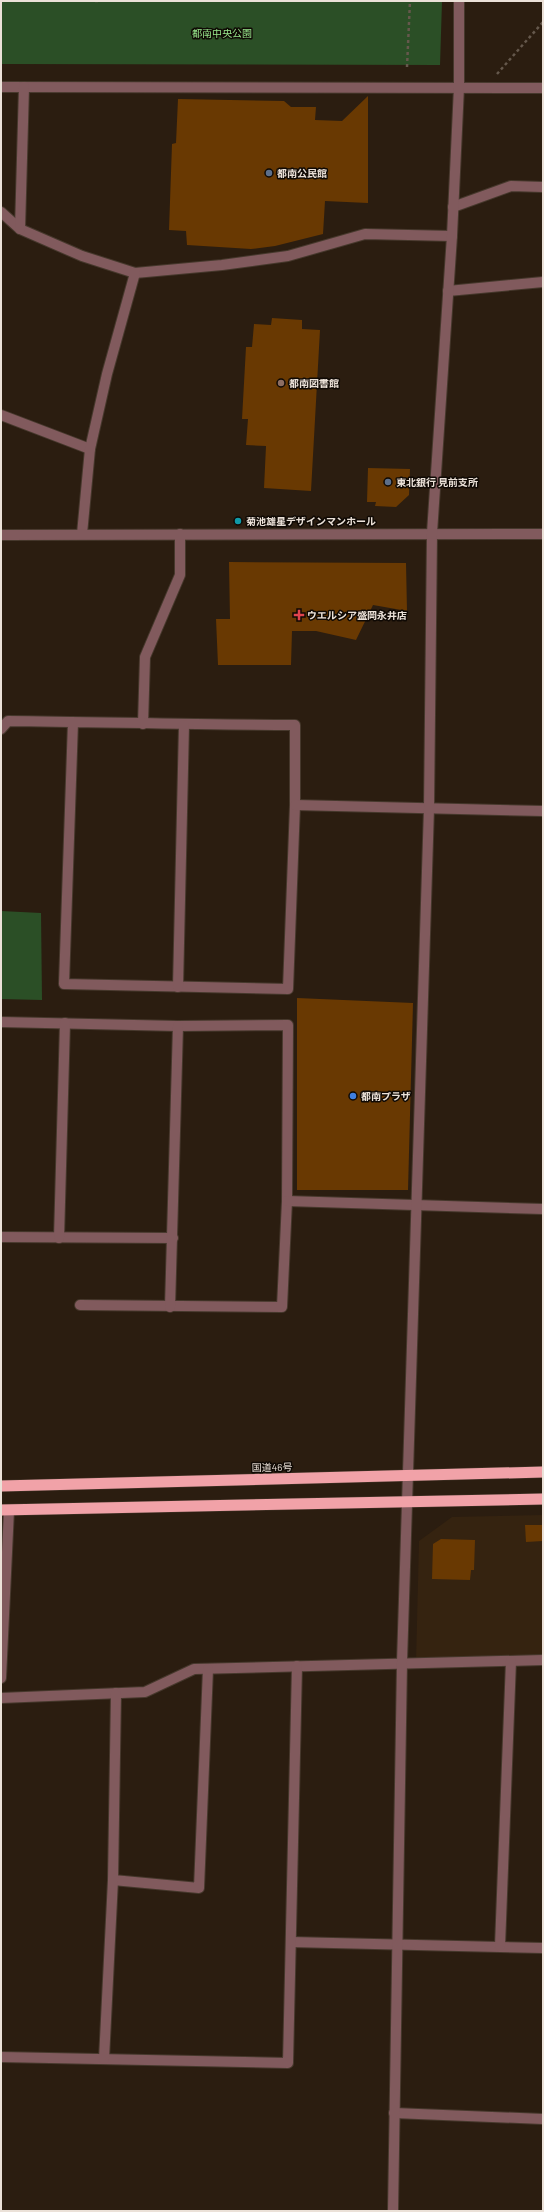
<svg xmlns="http://www.w3.org/2000/svg" width="544" height="2212" viewBox="0 0 544 2212" font-family="Barlow,'Noto Sans JP',sans-serif">
<rect width="100%" height="100%" fill="#2b1d10"/>
<polygon fill="#352310" points="543,1515 543,1660 416,1662 419,1541 452,1517"/>
<g fill="#2b4f26">
<polygon points="1,1 442,1 440,65 1,64"/>
<polygon points="1,911 41,913 42,1000 1,999"/>
</g>
<g fill="#693902">
<polygon points="368,96 368,203 325,201 323,234 275,246 251,249 187,245 186,231 169,230 172,144 176,143 178,99 284,101 291,107 316,107 315,120 342,121"/>
<polygon points="272,318 302,320 302,329 320,330 311,491 264,488 266,446 246,445 248,419 242,419 246,347 252,347 254,324 271,325"/>
<polygon points="368,468 410,469 409,495 396,507 375,506 376,502 367,502"/>
<polygon points="229,562 406,563 407,611 373,605 356,640 316,631 292,631 291,665 218,665 216,619 230,619"/>
<polygon points="297,998 413,1003 408,1190 297,1190"/>
<polygon points="525,1525 543,1525 543,1541 526,1542"/>
<polygon points="441,1539 475,1540 474,1570 471,1570 470,1580 432,1579 433,1544"/>
</g>
<g fill="none" stroke-linecap="round" stroke-linejoin="round">
<defs>
<g id="minor">
<polyline points="1,87 543,88"/>
<polyline points="453,207 511,186 543,187"/>
<polyline points="1,212 20,229 82,256 135,273 222,265 288,256 365,234 452,236"/>
<polyline points="20,229 24,87"/>
<polyline points="448,291 543,282"/>
<polyline points="1,415 90,449"/>
<polyline points="82,534 90,449 107,374 135,273"/>
<polyline points="143,724 145,657 180,575 180,534"/>
<path d="M1 729 8 721C104 722 199 725 295 725V805L288 989 64 984 73 722"/>
<polyline points="295,805 543,811"/>
<polyline points="178,987 184,725"/>
<polyline points="1,1022 178,1026 288,1025 287,1201 282,1307 80,1305"/>
<polyline points="287,1201 543,1209"/>
<polyline points="1,1237 173,1238"/>
<polyline points="59,1238 65,1023"/>
<polyline points="170,1307 178,1026"/>
<polyline points="1,1678 9,1510"/>
<polyline points="1,1698 145,1692 194,1669 543,1660"/>
<polyline points="113,1880 199,1888 208,1669"/>
<polyline points="291,1942 543,1948"/>
<polyline points="500,1946 511,1661"/>
<polyline points="1,2057 288,2063 297,1666"/>
<polyline points="104,2059 113,1880 116,1693"/>
<polyline points="394,2113 543,2119"/>
</g>
<g id="tertiary">
<polyline points="1,535 543,534"/>
<polyline points="393,2211 402,1662 429,808 432,533 452,236 459,87 459,1"/>
</g>
<g id="trunk">
<polyline points="1,1486 543,1472"/>
<polyline points="1,1510 543,1499"/>
</g>
</defs>
<use href="#minor" stroke="#46382c" stroke-width="12"/>
<use href="#tertiary" stroke="#46382c" stroke-width="12"/>
<use href="#trunk" stroke="#46382c" stroke-width="12"/>
<g stroke="#65584c" stroke-width="2.5" stroke-dasharray="3 3" stroke-linecap="butt">
<polyline points="95,1 101,1"/>
<polyline points="407,67 410,1"/>
<polyline points="497,74 543,22"/>
</g>
<use href="#minor" stroke="#815a5d" stroke-width="10"/>
<use href="#tertiary" stroke="#815a5d" stroke-width="10"/>
<use href="#trunk" stroke="#f1a2a8" stroke-width="11"/>
</g>
<g fill="#5c6f8a" stroke="#0f0904" stroke-width="1.5">
<circle cx="269" cy="173" r="4"/>
<circle cx="388" cy="482" r="4"/>
</g>
<circle fill="#8d6e63" stroke="#0f0904" stroke-width="1.5" cx="281" cy="383" r="4"/>
<circle fill="#0f9aa8" stroke="#0f0904" stroke-width="1.5" cx="238" cy="521" r="4"/>
<path fill="#e0444e" stroke="#0f0904" stroke-width="1.5" d="M297 609h4v4h4v4h-4v4h-4v-4h-4v-4h4z"/>
<circle fill="#3f7fe0" stroke="#0f0904" stroke-width="1.5" cx="353" cy="1096" r="4"/>
<g text-anchor="middle" stroke-width="3" stroke-linejoin="round" paint-order="stroke">
<g font-size="10" fill="#98e78d" stroke="#0f0904">
<text x="222" y="37">都南中央公園</text>
</g>
<g font-size="10" font-weight="bold" fill="#ebe1d8" stroke="#0f0904" text-anchor="start">
<text x="277" y="177">都南公民館</text>
<text x="289" y="387">都南図書館</text>
<text x="396" y="486">東北銀行 見前支所</text>
<text x="246" y="525">菊池雄星デザインマンホール</text>
<text x="307" y="619">ウエルシア盛岡永井店</text>
<text x="361" y="1100">都南プラザ</text>
</g>
<g font-size="10" fill="#ebe1d8" stroke="#0f0904">
<text transform="translate(272 1467) rotate(-1)" y="4">国道46号</text>
</g>
</g>
<rect width="544" height="2212" fill="none" stroke="#ebe1d8" stroke-width="4"/>
</svg>
